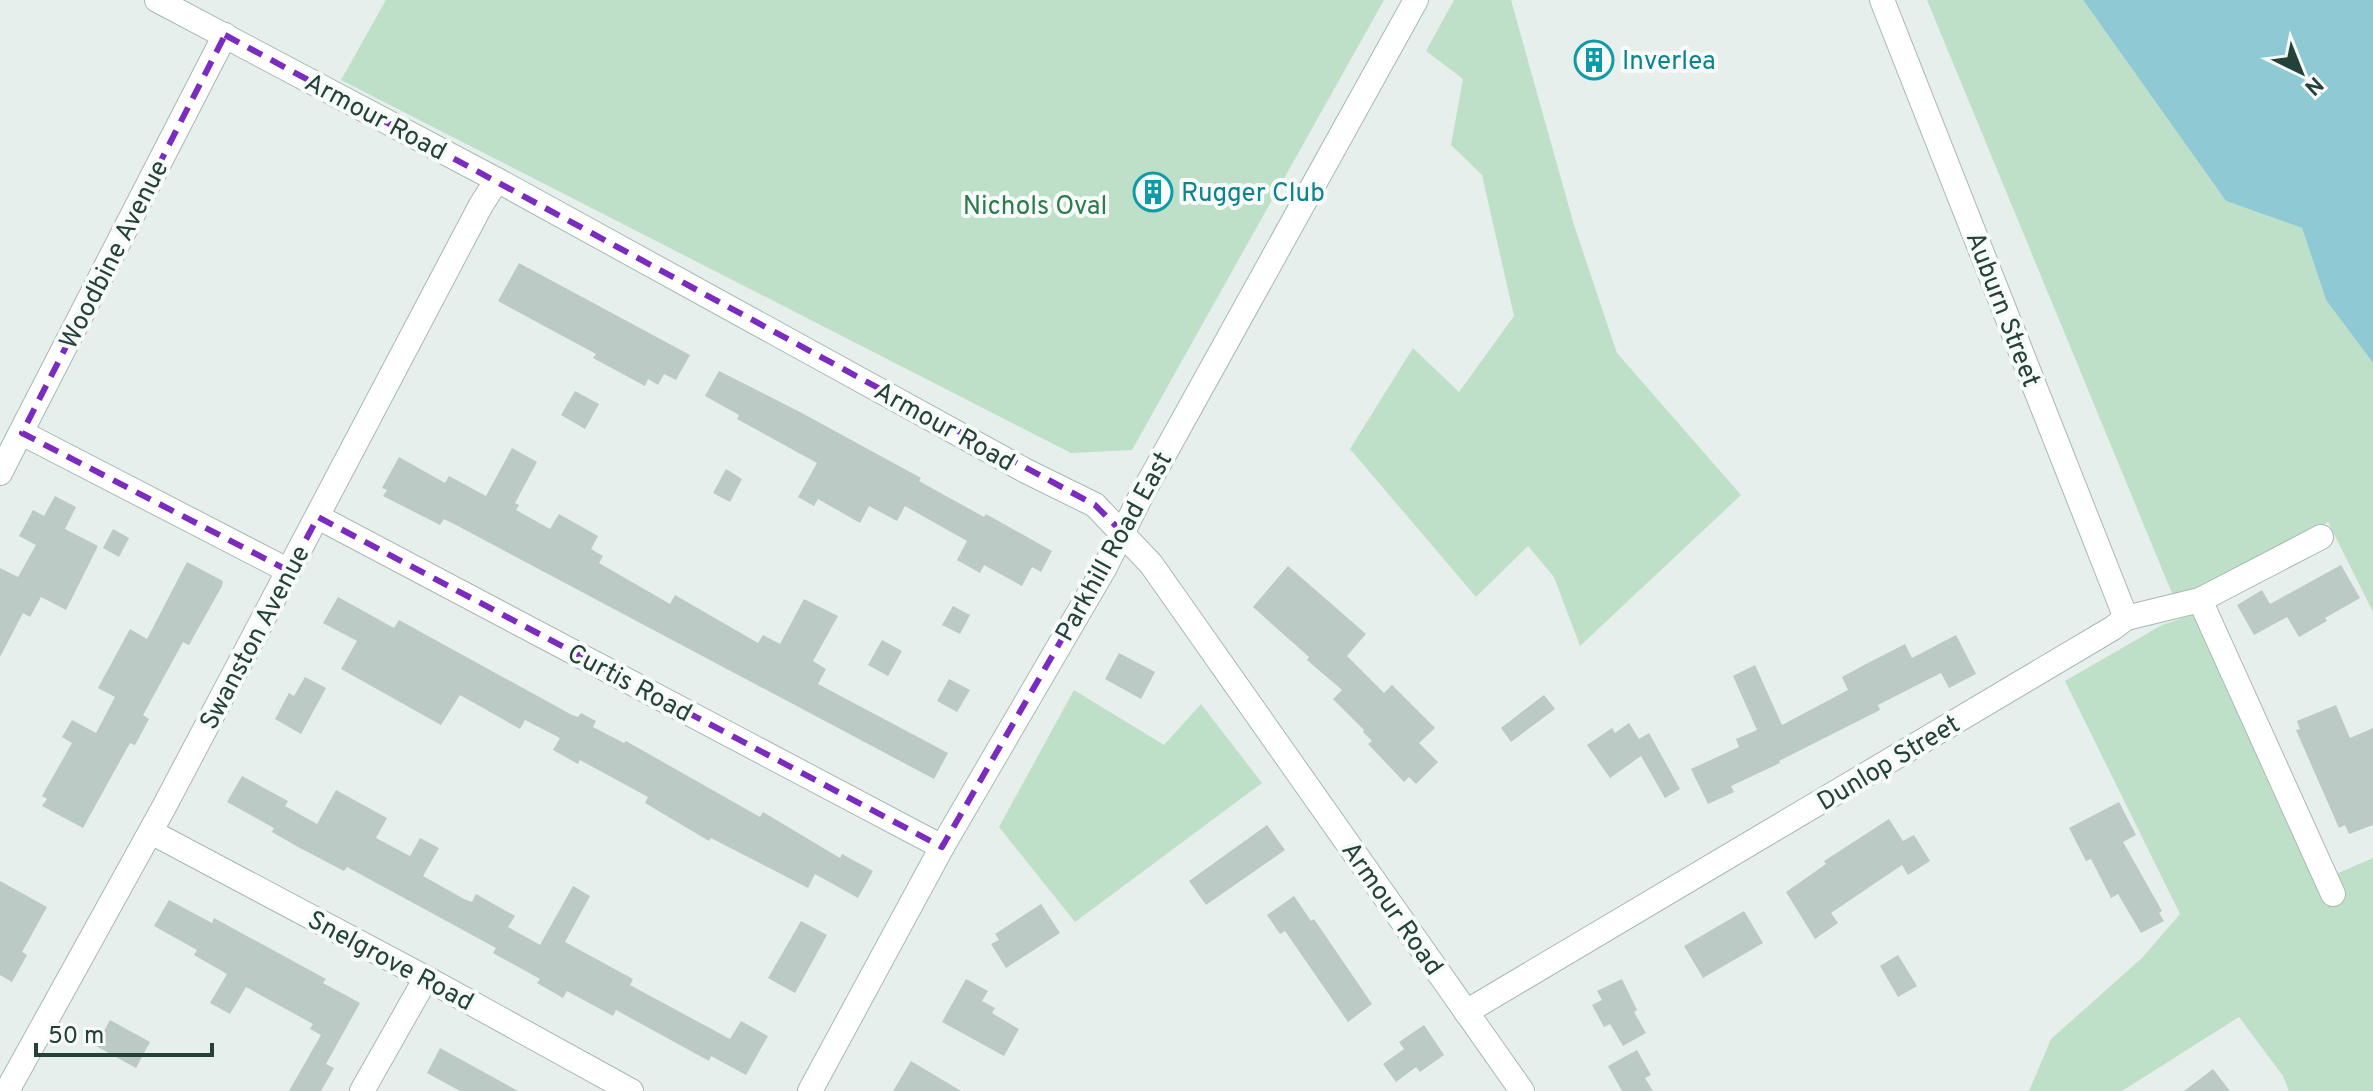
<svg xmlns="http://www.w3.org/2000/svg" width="2373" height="1091" viewBox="0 0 2373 1091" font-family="Overpass,sans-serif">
<rect width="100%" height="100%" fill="#e6efeb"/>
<g fill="#bfe0c8">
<polygon points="386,0 1384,0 1132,450 1071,453 341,80"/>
<polygon points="1454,0 1511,0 1574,225 1617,353 1741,495 1580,646 1554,577 1528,546 1476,597 1350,449 1413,348 1459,392 1514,316 1482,175 1451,145 1463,79 1426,51"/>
<polygon points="1927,0 2083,0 2226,201 2302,228 2326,300 2373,363 2373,612 2328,522 2204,592 2174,598"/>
<polygon points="2195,614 2334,875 2373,858 2373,1091 2289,1091 2283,1076 2239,1017 2122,1091 2029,1091 2051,1039 2142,958 2180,914 2065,681 2162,625"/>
<polygon points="1074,690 1164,745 1201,704 1262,783 1075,922 999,827"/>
</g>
<polygon fill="#8ec9d4" points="2083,0 2373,0 2373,363 2326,300 2302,228 2226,201"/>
<g fill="#bbcac4">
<polygon points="519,263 690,355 676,380 664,374 658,385 648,379 645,386 593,358 596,354 498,301"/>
<polygon points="719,371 800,412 921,478 919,481 984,517 986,514 1052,551 1041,572 1032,567 1022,586 984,565 980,573 957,560 967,541 905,506 897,521 869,506 860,523 818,499 814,506 798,497 817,463 737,419 739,415 705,396"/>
<polygon points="575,391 599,404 585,429 561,415"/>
<polygon points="512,448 537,462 515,503 519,505 516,510 550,529 559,514 598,536 591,549 603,556 599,563 670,604 675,595 758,643 763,635 780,644 804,599 838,616 813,661 826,669 818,684 948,753 934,779 456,525 444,519 440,525 383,496 387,490 382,488 399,457 445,483 449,476 486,496"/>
<polygon points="726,469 742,479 730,502 713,493"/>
<polygon points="55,496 76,507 65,529 98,546 66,610 41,597 30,617 23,613 0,657 0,568 18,577 36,545 19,536 33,510 44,516"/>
<polygon points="113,529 129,538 119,557 103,548"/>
<polygon points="187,562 223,581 222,586 189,645 183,642 143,715 149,719 135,745 130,743 83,828 42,806 47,799 42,796 72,743 62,737 72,720 96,733 115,697 98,688 130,629 147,639"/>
<polygon points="2341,565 2360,598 2325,618 2327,621 2299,637 2287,617 2254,635 2237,605 2262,590 2270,604"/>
<polygon points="1288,566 1366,634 1347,656 1384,693 1392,685 1435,728 1419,743 1438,762 1416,784 1409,777 1404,782 1368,744 1372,741 1363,732 1364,730 1333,699 1342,690 1307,660 1309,657 1253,607"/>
<polygon points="338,597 394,628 399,620 572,715 578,717 581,713 596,721 593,727 624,743 626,741 760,817 763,812 840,858 842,854 873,871 858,898 815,874 808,888 711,838 709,841 645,803 648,797 580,760 578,764 553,750 560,738 525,720 520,729 460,695 441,725 341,669 357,641 323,623"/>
<polygon points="953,606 970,615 960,634 942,625"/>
<polygon points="1956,635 1976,674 1949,688 1941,673 1878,705 1880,710 1779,761 1780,763 1731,786 1734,792 1708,804 1691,769 1739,747 1736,739 1757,730 1733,676 1755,665 1782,725 1848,690 1842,677 1868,663 1905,644 1912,658"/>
<polygon points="882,640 902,651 888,676 868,665"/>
<polygon points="1119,653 1155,672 1141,699 1105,679"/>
<polygon points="305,677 326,688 301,734 275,719 289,693 294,696"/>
<polygon points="949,679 970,690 957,712 937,701"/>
<polygon points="1544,695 1555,709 1511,742 1501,728"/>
<polygon points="2336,705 2350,738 2373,728 2373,825 2349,834 2345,825 2339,828 2296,730 2300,729 2297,721"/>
<polygon points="1629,723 1639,739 1649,733 1680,789 1665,798 1641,756 1610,778 1587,745 1612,728 1615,733"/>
<polygon points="242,776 288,801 285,806 317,824 336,790 387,818 376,838 410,856 420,838 439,848 423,876 464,899 472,902 476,894 515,916 508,927 540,945 573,886 590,896 565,942 633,979 630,985 730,1039 741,1021 768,1036 746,1075 711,1056 709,1061 616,1010 613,1016 567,991 563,998 537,983 540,979 493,953 496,948 347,867 344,871 298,847 272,832 274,828 227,802"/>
<polygon points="2119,802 2136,835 2123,842 2162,911 2159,913 2164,921 2141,933 2118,894 2111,898 2091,859 2086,861 2069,828"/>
<polygon points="1889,819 1903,841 1914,835 1930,861 1908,875 1902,865 1831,913 1838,923 1815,939 1786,892 1826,864 1824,861"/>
<polygon points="1267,825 1285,850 1206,905 1189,881"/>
<polygon points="0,881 47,907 22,952 27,955 12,982 0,975"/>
<polygon points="1294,896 1311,921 1314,919 1372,1004 1348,1022 1285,931 1280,934 1267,915"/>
<polygon points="169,900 212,923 214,918 326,979 323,983 360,1003 326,1064 334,1068 321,1091 289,1091 321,1035 310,1029 313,1024 246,987 230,1014 210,1003 227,974 194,955 197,950 154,926"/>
<polygon points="1041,904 1060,933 1006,968 991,944 999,940 995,934"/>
<polygon points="1744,911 1763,943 1703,978 1684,946"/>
<polygon points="801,921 827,935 795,993 768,978"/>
<polygon points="1898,955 1917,986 1898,997 1880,966"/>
<polygon points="966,979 988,991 982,1001 995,1008 992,1013 1019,1029 1004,1056 942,1022"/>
<polygon points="1622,979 1637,1010 1634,1012 1646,1033 1623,1046 1610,1024 1604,1027 1592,1005 1602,1000 1597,991"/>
<polygon points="110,1020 150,1042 136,1068 96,1046"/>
<polygon points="1424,1025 1444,1055 1420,1072 1416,1067 1396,1082 1383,1064 1404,1049 1399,1042"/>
<polygon points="440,1048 518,1091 460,1091 427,1073"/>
<polygon points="1637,1050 1651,1075 1645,1078 1653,1091 1622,1091 1608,1066"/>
<polygon points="911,1061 961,1091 893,1091"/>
<polygon points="2213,1069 2230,1091 2184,1091"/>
</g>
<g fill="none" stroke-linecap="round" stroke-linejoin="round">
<defs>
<g id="minor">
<polyline points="1882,0 2126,618"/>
<polyline points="22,433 289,571"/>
<polyline points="0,473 225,35"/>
<polyline points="318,517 942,847"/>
<polyline points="2200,600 2333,894"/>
<polyline points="151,832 426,978 631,1091"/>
<polyline points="1466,1012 2113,628 2126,618 2200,600 2321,537"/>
<polyline points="7,1091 164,807 481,205 497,180"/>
<polyline points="362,1091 426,978"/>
</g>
<g id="secondary">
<polyline points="157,0 497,180 1026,471 1095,505 1151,564 1522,1091"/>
<polyline points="810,1091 942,847 1104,569 1140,498 1416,0"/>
</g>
</defs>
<use href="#minor" stroke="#a8b8b2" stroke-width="26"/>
<use href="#secondary" stroke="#a4bbb3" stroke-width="26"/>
<use href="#minor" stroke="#fff" stroke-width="24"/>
<use href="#secondary" stroke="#fff" stroke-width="24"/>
</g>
<path fill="none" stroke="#7b2cbf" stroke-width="6" stroke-dasharray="16 10" stroke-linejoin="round" d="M225 35 1095 505 1123 533 942 847 318 517 289 571 22 433Z"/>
<defs>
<symbol id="building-ring" viewBox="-11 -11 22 22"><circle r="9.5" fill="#f7fbf9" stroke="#0f9aa8" stroke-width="1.5"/><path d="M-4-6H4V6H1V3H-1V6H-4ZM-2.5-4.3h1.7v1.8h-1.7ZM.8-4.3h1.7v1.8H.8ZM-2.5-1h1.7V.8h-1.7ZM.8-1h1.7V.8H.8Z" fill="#0f9aa8"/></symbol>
</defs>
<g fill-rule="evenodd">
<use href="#building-ring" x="1572" y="38" width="44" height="44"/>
<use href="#building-ring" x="1131" y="170" width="44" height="44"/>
</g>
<g text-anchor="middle" stroke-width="8" stroke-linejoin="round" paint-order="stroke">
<g font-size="26" fill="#0d838f" stroke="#f7fbf9" text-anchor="start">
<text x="1622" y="69">Inverlea</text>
<text x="1181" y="201">Rugger Club</text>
</g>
<g font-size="26" fill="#24423a" stroke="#f7fbf9">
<text transform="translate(376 116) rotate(28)" y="9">Armour Road</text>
<text transform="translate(113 254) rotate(-63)" y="9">Woodbine Avenue</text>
<text transform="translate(2004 309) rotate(69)" y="9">Auburn Street</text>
<text transform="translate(945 426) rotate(29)" y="9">Armour Road</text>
<text transform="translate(1113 546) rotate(-61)" y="9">Parkhill Road East</text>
<text transform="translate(254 637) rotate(-62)" y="9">Swanston Avenue</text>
<text transform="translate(630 682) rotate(28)" y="9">Curtis Road</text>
<text transform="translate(1888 762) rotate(-31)" y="9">Dunlop Street</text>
<text transform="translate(1393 908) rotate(55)" y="9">Armour Road</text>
<text transform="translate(391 960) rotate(28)" y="9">Snelgrove Road</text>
</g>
<g font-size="26" fill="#2d7a4b" stroke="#f7fbf9">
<text x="1035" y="214">Nichols Oval</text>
</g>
</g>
<g transform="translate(2301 72) rotate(137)" stroke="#f7fbf9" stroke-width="6" paint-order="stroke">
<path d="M0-6L14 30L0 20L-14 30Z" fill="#24423a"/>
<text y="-12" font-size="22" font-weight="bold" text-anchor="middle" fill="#24423a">N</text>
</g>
<path d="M36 1043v12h176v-12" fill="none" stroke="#24423a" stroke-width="4"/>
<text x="48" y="1043" font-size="24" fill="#24423a" stroke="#f7fbf9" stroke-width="6" paint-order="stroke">50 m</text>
</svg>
